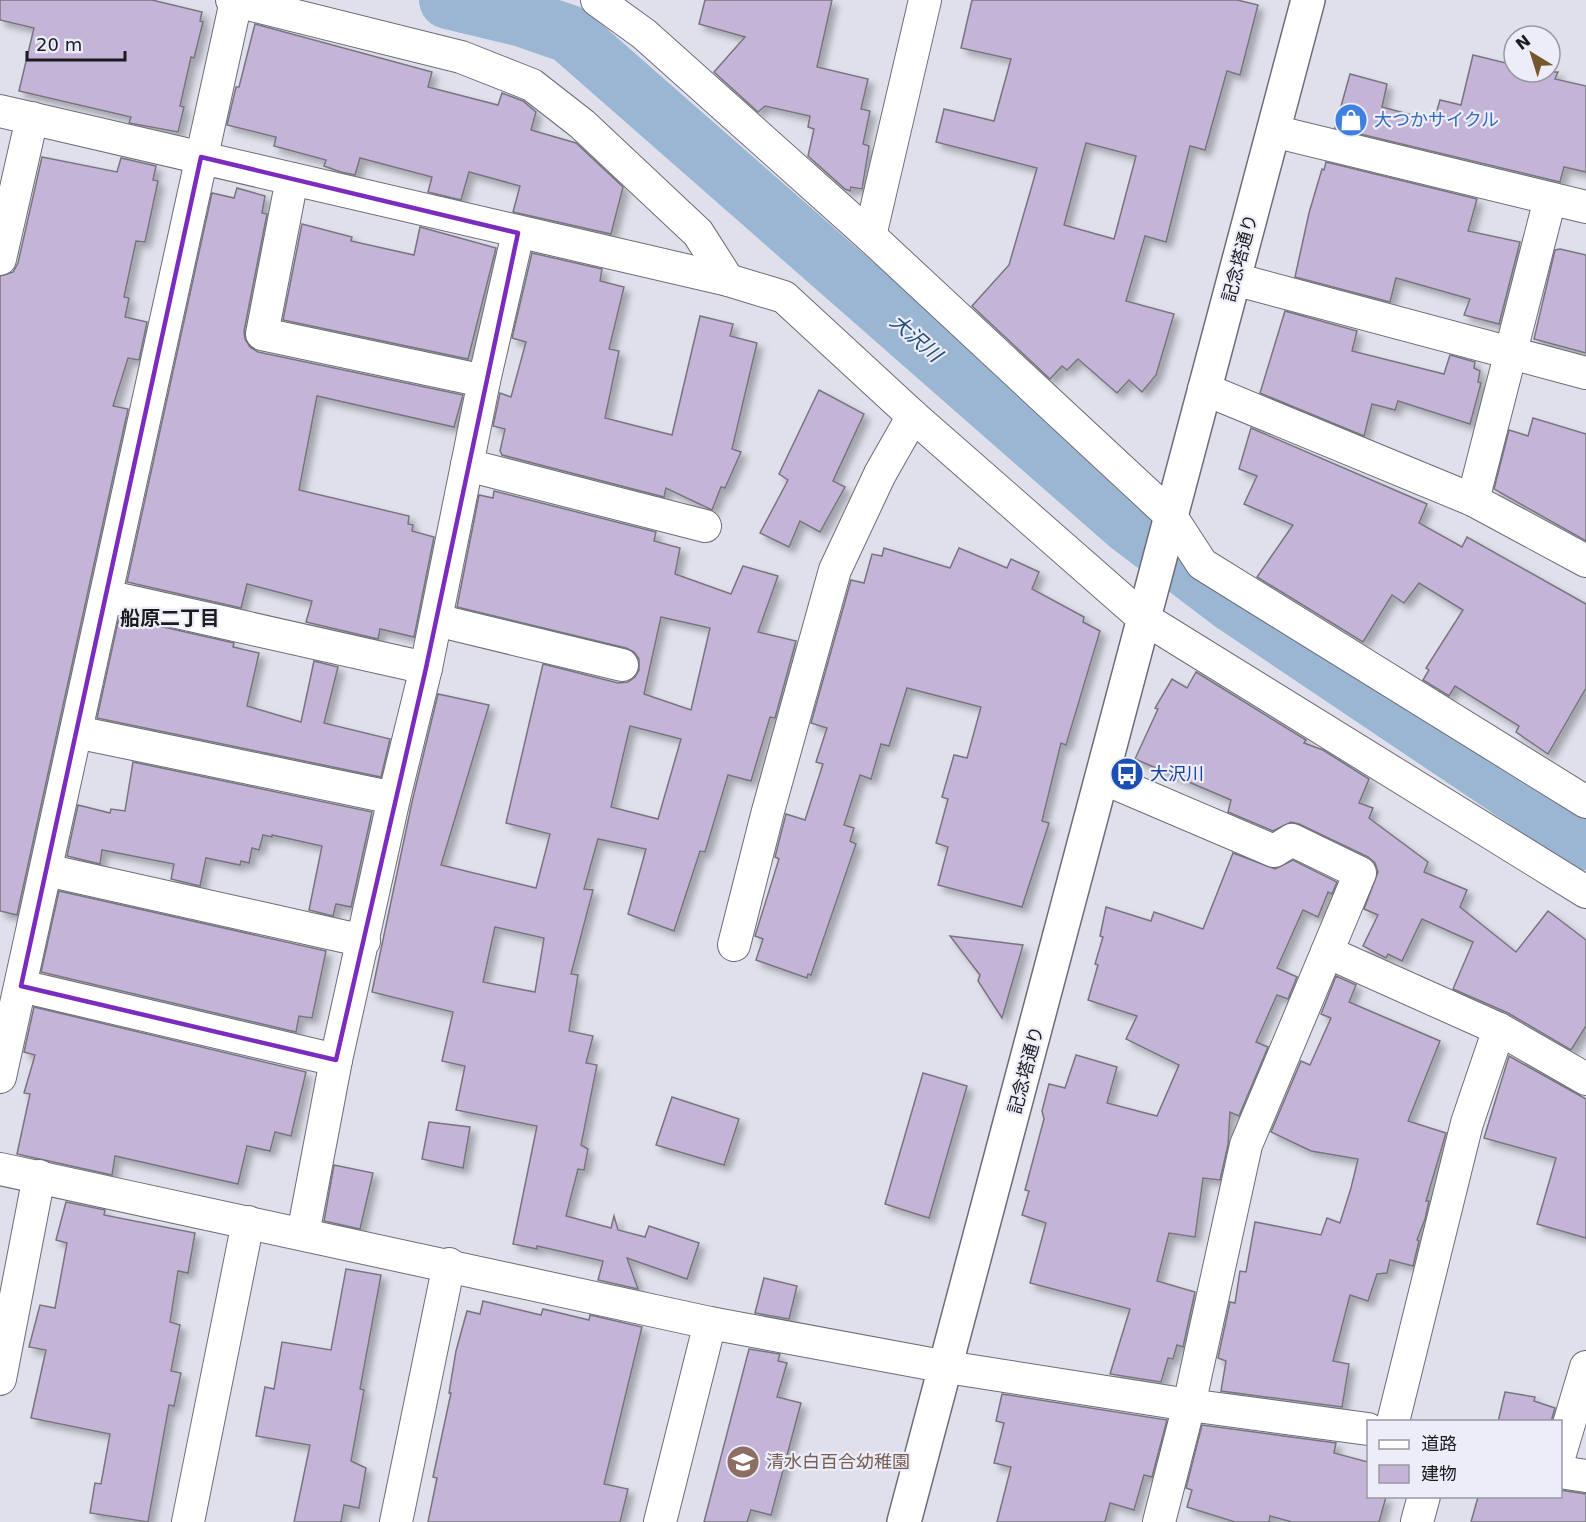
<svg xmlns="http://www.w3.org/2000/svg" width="1586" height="1522" viewBox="0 0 1586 1522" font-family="'DejaVu Sans','Noto Sans JP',sans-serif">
<defs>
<filter id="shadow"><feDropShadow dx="5.5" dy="5.5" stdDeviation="3" flood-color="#0004"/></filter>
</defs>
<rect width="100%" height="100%" fill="#dfe0eb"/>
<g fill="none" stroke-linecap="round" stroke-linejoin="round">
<polyline stroke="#9ab6d3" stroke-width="58" points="448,0 523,18 569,34 1129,525 1232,603 1586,841"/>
</g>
<g fill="#c4b5d8" stroke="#78757e" stroke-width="1.5" fill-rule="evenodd" filter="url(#shadow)">
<polygon points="0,0 152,0 202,12 200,21 203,22 194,58 191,57 180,106 184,107 178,132 129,123 131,117 19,91 34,28 0,20"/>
<polygon points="705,0 832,0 817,67 868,79 861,109 870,111 863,144 869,146 862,189 851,187 850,191 845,189 808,156 814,129 808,127 810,116 765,106 758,112 714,72 745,37 699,24"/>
<path d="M972 0H1237L1258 5 1240 75 1227 71 1205 150 1190 146 1166 242 1145 236 1126 301 1174 314 1156 375 1142 392 1129 380 1117 393 1078 359 1067 370 1062 366 1050 379 972 306 1009 265 1037 168 936 142 944 109 994 121 1011 59 961 48ZM1086 143 1136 156 1114 239 1064 225Z"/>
<polygon points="255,24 432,72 428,87 498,105 502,93 523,101 536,112 531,130 576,143 623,187 611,234 513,212 520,186 469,172 461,200 428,192 432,177 360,158 355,175 341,172 324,166 326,160 274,146 276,137 227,125 236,87 239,87"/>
<polygon points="1473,55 1514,65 1514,72 1558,72 1555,79 1586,86 1586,172 1564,167 1560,182 1335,128 1350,74 1387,84 1382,107 1434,121 1440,100 1461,105"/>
<polygon points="42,157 117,172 121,158 156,166 153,180 158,181 145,242 136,241 124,297 129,298 125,317 147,322 139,360 128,358 113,406 128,409 17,915 0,911 0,276 13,272 18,263"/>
<polygon points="1326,162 1477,199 1468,231 1520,242 1499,324 1464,315 1470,299 1396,278 1390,302 1295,277 1309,213 1322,169 1324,170"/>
<polygon points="237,188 265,196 262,213 267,214 244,331 245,339 250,347 258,352 463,395 454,427 317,396 299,490 409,516 408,524 413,525 412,531 434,537 414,637 380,629 378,639 306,622 312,601 247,584 241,608 127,582 212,193 234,198"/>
<polygon points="302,224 352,237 351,241 414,255 420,227 496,248 468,359 283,320"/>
<polygon points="1560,249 1586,255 1586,353 1534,339 1555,250"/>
<polygon points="532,253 602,269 600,281 624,287 609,349 619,351 605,418 672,435 700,316 733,324 730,336 757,343 732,449 741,452 725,488 721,487 712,510 666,488 664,497 502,455 500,451 505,429 493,426 500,393 511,397 526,342 512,338"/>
<polygon points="1285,311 1357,331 1352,351 1444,374 1450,355 1475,362 1474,368 1480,371 1478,382 1481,383 1470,424 1398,401 1395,410 1372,404 1364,436 1260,393"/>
<polygon points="819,390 864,414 833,481 845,487 820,532 800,521 789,547 760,533 788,480 779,474"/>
<polygon points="1533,418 1586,434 1586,541 1494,489 1509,430 1528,436"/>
<polygon points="1251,428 1427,504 1419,523 1462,547 1467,537 1586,604 1586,688 1548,754 1516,732 1519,726 1455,686 1449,696 1423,680 1429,670 1426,668 1463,610 1419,583 1404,603 1392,595 1363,642 1257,577 1293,525 1244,504 1257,476 1239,469"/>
<path d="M494 491 656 532 654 541 680 548 675 574 731 594 743 566 778 576 758 632 796 641 775 718 770 717 751 781 728 775 705 852 700 851 674 931 628 914 646 849 598 839 584 889 593 890 571 974 578 975 569 1031 593 1036 586 1063 597 1065 581 1145 588 1149 584 1170 578 1169 566 1216 611 1228 614 1216 618 1230 645 1237 649 1226 699 1243 687 1279 627 1258 638 1289 598 1280 603 1261 537 1246V1249L513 1244 537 1126 456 1110 465 1066 442 1061 453 1012 372 992 412 802 438 694 489 705 441 865 536 888 550 834 506 823 543 664 618 683 628 682 635 677 639 670V659L634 652 626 648 457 607 479 495 493 498ZM661 617 710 628 691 710 644 694ZM630 726 681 739 658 819 611 807ZM495 927 544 938 535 992 483 982Z"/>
<polygon points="884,548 950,568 959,548 1007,568 1011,559 1039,572 1032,589 1084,617 1083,622 1100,631 1066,745 1061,743 1042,821 1049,823 1022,907 938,885 948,847 936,843 948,799 942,797 954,755 967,758 981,707 907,688 889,746 881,744 871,779 860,775 844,825 854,828 850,841 856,844 811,975 808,974 807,978 756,960 763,939 755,936 779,859 775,857 786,814 805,820 823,764 816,762 827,728 811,723 851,580 864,583 872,554 882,556"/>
<polygon points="119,617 234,643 233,647 259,653 247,706 301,722 314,661 338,667 324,723 390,739 381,777 97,718"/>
<polygon points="1196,672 1306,740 1304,743 1323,750 1369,779 1359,803 1373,808 1369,818 1428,862 1424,872 1467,890 1460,907 1516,952 1548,911 1586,940 1586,1026 1571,1050 1508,1013 1453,989 1473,942 1422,919 1402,961 1388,954 1386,958 1363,946 1378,915 1364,909 1378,872 1375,863 1368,857 1299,824 1291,822 1273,831 1228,812 1231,800 1135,759 1158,709 1155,708 1172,679 1187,688"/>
<polygon points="133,762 372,812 351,907 336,904 333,916 309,910 322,846 272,835 272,837 263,835 259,850 252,848 249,863 241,861 240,865 206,858 200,886 171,879 174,864 102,850 100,864 67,856 78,805 110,813 111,809 125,811"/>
<polygon points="1233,853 1275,869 1293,860 1337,882 1332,894 1328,892 1318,917 1303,910 1277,968 1297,977 1288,999 1277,995 1256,1042 1268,1047 1239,1116 1230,1112 1228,1145 1220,1180 1203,1178 1195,1237 1169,1233 1157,1281 1195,1292 1183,1347 1177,1345 1173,1359 1168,1358 1161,1382 1110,1374 1130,1309 1030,1283 1046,1223 1022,1215 1029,1191 1025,1190 1044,1119 1042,1111 1049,1084 1065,1088 1076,1055 1117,1067 1107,1103 1157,1116 1179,1065 1126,1039 1137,1016 1088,1000 1098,965 1095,964 1103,937 1100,936 1106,907 1151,921 1154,912 1203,929"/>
<polygon points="59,891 326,951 312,1018 299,1016 296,1032 41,972"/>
<polygon points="950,936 1023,945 1002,1018 978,981 980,975"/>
<polygon points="1336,976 1356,985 1349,1002 1440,1041 1408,1121 1446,1133 1426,1201 1429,1201 1425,1219 1417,1240 1419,1241 1413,1266 1390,1260 1387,1273 1377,1274 1368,1301 1350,1295 1333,1361 1349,1364 1342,1407 1221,1391 1226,1361 1218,1358 1230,1302 1235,1303 1240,1271 1246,1272 1255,1222 1321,1235 1327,1218 1340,1223 1351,1188 1358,1159 1311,1151 1271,1132 1301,1061 1310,1065 1331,1018 1321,1014"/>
<polygon points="34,1007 306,1072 291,1136 275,1132 270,1151 247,1146 238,1184 115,1156 112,1175 17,1154 30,1094 24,1093 35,1055 24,1052"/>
<polygon points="1509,1056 1586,1099 1586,1238 1537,1224 1556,1158 1484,1138"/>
<polygon points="923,1073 967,1086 929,1218 885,1204"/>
<polygon points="672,1097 739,1119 724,1165 656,1145"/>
<polygon points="429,1122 470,1127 463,1168 422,1159"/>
<polygon points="334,1165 373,1173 360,1229 324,1221"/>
<polygon points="66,1202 105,1210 104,1215 195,1233 188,1273 178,1271 170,1322 180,1325 171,1371 181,1373 174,1406 169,1405 148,1522 90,1513 95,1483 101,1484 110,1434 31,1418 46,1350 29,1347 40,1305 55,1308 67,1243 56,1240"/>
<polygon points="346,1269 381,1275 360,1389 364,1390 351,1461 366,1468 359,1508 344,1505 341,1522 294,1522 310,1445 256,1436 265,1387 274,1389 282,1342 331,1350"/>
<polygon points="764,1278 797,1286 789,1319 755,1313"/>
<polygon points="483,1301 541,1315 543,1309 589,1320 590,1315 642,1327 604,1484 628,1489 620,1522 428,1522 437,1478 433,1477 451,1393 449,1393 456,1351 467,1311 480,1314"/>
<polygon points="749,1349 780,1354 778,1361 787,1363 777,1397 801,1403 771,1515 751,1510 747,1522 704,1522"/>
<polygon points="1505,1392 1535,1397 1534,1401 1555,1408 1551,1422 1498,1422"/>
<polygon points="1002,1394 1167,1420 1152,1477 1144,1475 1134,1510 1110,1503 1105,1522 997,1522 1011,1467 994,1463 1004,1423 996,1421"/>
<polygon points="1202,1425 1336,1443 1334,1453 1368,1462 1368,1497 1386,1497 1379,1522 1292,1522 1270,1516 1269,1522 1235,1522 1187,1507 1192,1490 1186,1488"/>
<polygon points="1560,1490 1586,1494 1586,1522 1471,1522 1478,1497 1560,1497"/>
</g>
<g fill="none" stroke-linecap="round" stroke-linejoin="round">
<defs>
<g id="street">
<polyline points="232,0 461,57 532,85 582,124 698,233 728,280"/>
<polyline points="597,0 644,34 870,236 1170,515 1202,564 1586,802"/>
<polyline points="0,111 728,280 784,297 913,416 1142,617 1586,892"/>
<polyline points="1273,131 1586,207"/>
<polyline points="292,179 262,334 484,381"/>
<polyline points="870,236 925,0"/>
<polyline points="0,259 32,118"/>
<polyline points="1234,279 1586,373"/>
<polyline points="1204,389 1473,500 1586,561"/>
<polyline points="467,465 705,526"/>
<polyline points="1473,500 1550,199"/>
<polyline points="106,596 426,668"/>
<polyline points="436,620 622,665"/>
<polyline points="76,732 394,798"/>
<polyline points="1103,778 1274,851 1292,840 1360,873 1327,952 1499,1029 1586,1079"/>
<polyline points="46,870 364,941"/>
<polyline points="734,945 768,811 835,570 880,474 913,416"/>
<polyline points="21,986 336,1060"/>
<polyline points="0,1077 236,1"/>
<polyline points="0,1169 710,1323 947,1367 1189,1405 1368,1429"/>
<polyline points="303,1234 336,1060 394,798 426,668 484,381 518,233"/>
<polyline points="0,1379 39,1176"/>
<polyline points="1393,1422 1467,1123 1499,1029"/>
<polyline points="1560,1454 1586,1367"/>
<polyline points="1560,1472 1586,1476"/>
<polyline points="188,1522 248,1222"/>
<polyline points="396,1522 449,1264"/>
<polyline points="660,1522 710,1323"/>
<polyline points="1159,1522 1189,1405 1246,1145 1327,952"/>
<polyline points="1417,1522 1424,1496"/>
</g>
<polyline id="secondary" points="904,1522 1308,0"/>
</defs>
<use href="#street" stroke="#6c6d77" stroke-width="34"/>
<use href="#secondary" stroke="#6c6d77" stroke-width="36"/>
<use href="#street" stroke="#fff" stroke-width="32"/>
<use href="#secondary" stroke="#fff" stroke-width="33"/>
</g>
<path fill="none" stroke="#7b2cbf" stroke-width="4.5" stroke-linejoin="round" d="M201 157 518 233 426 668 336 1060 21 986Z"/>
<defs>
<symbol id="shop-disc" viewBox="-11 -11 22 22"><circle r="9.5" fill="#3f7fe0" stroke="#ecedf9"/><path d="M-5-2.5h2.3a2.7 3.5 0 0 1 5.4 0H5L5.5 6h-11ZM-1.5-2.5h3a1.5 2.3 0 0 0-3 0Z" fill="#fff"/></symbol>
<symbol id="bus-disc" viewBox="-11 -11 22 22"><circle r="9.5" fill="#1a4fb4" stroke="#ecedf9"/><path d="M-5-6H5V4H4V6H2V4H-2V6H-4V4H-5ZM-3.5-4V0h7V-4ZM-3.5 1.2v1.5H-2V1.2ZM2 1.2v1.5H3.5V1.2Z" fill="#fff"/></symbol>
<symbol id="school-disc" viewBox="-11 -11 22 22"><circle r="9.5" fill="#8d6e63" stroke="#ecedf9"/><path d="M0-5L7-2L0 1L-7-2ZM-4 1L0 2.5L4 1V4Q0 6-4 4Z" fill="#fff"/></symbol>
</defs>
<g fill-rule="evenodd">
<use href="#shop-disc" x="1332" y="101" width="38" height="38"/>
<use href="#bus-disc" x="1108" y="755" width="38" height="38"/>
<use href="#school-disc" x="724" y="1443" width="38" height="38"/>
</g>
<g text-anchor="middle" stroke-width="4.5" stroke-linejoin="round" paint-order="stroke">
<g font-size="18" fill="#366cbe" stroke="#ecedf9" text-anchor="start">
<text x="1374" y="126">大つかサイクル</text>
</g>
<g font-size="18" fill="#1b1c1f" stroke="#ecedf9">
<text transform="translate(1240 258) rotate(-75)" y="6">記念塔通り</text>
<text transform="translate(1026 1070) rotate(-75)" y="6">記念塔通り</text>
</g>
<g font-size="18" fill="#164399" stroke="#ecedf9" text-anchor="start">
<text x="1150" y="780">大沢川</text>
</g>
<g font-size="18" fill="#785e54" stroke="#ecedf9" text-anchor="start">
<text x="766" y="1468">清水白百合幼稚園</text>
</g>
<g font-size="20" font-style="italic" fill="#244e76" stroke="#ecedf9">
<text transform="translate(916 338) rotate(41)" y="7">大沢川</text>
</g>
<g font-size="20" font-weight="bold" fill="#1b1c1f" stroke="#ecedf9">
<text x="170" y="625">船原二丁目</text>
</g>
</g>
<rect x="1367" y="1420" width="195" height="78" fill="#ecedf9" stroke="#9899a2" stroke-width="1.5"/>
<rect x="1379" y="1440" width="30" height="9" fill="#ffffff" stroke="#9899a2" stroke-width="1.5"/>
<text x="1421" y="1450" font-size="18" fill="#1b1c1f">道路</text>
<rect x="1379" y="1465" width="30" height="18" fill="#c4b5d8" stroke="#9899a2" stroke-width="1.5"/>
<text x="1421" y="1480" font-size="18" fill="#1b1c1f">建物</text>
<g transform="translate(1532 54) rotate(322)"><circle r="28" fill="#ecedf9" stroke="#9899a2" stroke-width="1.5"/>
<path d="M0-4.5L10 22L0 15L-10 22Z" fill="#76562c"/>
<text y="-9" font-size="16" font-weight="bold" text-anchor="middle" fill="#1b1c1f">N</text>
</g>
<path d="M27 51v9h98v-9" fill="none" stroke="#1b1c1f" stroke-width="3"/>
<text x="36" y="51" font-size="18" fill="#1b1c1f" stroke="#ecedf9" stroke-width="4.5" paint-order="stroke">20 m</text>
</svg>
